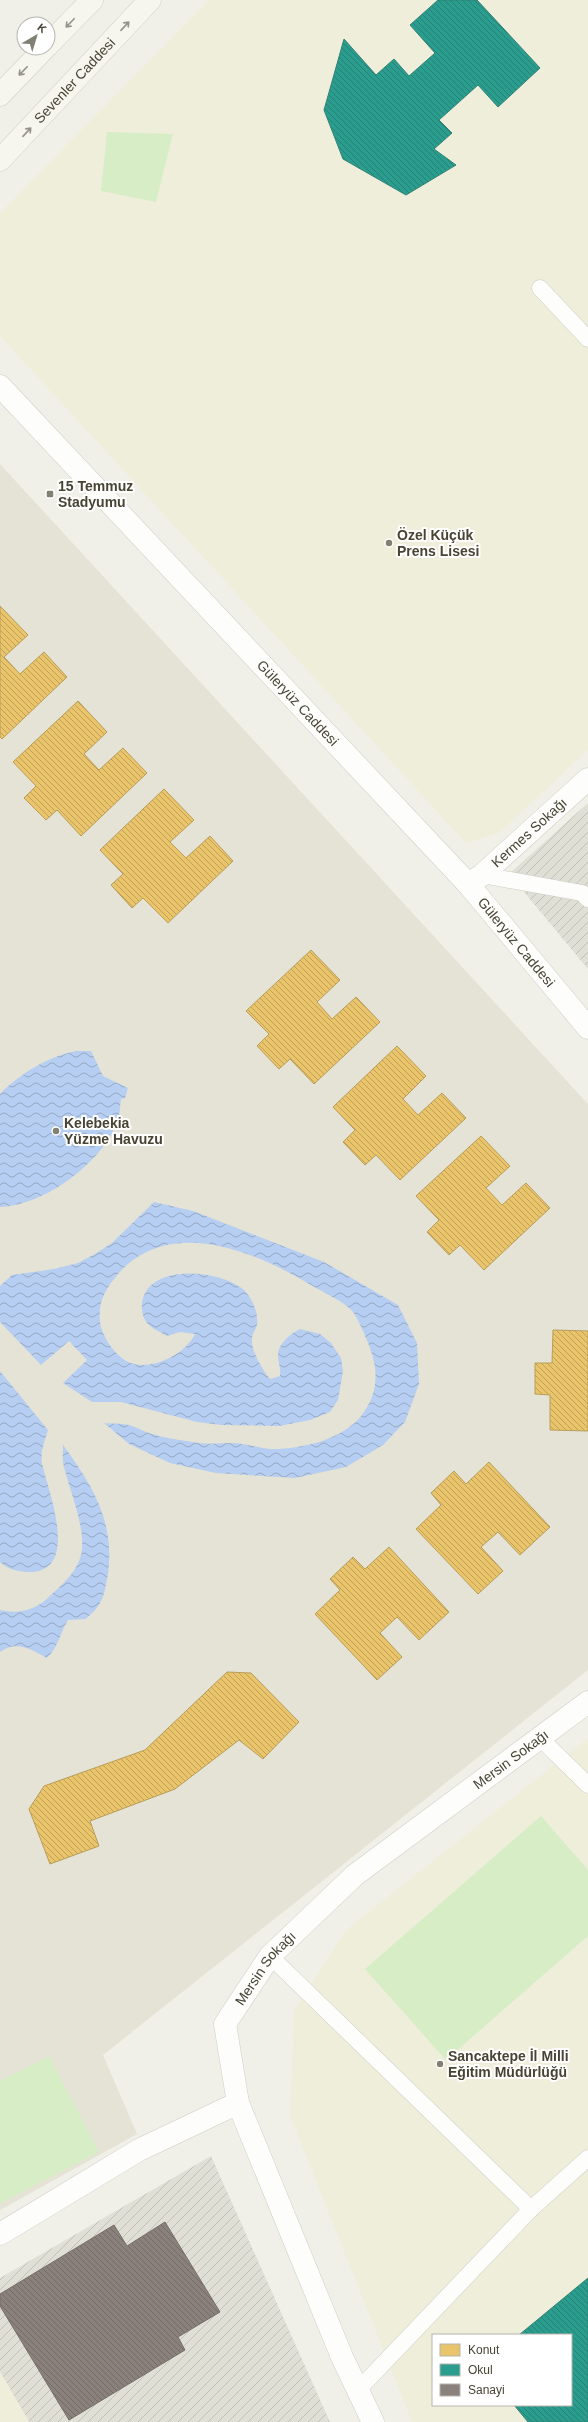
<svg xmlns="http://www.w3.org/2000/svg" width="588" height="2422" viewBox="0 0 588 2422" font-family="Helvetica,sans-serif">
<defs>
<pattern id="industrial-furrows" width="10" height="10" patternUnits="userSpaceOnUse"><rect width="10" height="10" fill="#e0dfd6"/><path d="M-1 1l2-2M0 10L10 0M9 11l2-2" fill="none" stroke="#c2c1b8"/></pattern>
<pattern id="water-waves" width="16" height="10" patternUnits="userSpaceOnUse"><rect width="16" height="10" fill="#b6cef1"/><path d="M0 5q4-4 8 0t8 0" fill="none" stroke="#96a9c4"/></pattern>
<pattern id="homes-back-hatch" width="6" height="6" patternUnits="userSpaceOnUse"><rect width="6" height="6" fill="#e9c46a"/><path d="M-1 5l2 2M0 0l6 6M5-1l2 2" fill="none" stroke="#bfa158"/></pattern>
<pattern id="schools-back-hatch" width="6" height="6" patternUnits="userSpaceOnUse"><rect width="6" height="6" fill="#2a9d8f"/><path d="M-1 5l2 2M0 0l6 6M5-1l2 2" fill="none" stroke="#268276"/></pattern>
<pattern id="industry-back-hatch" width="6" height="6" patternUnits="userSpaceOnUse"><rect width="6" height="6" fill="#8a817c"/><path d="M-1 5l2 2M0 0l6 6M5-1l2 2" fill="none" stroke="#736b66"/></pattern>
</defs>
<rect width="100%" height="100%" fill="#f0f0e8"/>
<polygon fill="#e5e3d5" points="0,464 588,1104 588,1670 103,2055 137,2134 0,2210"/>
<g fill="url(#industrial-furrows)">
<polygon points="588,803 588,969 509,874"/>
<polygon points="211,2156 330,2422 29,2422 0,2372 0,2278"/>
</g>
<g fill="#efeeda" fill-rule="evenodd">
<polygon points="209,0 588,0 588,750 499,833 466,843 0,336 0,213"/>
<path d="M588 1738V2422H412L290 2116 294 2011 346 1930ZM433 2335H571V2405H433Z"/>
<polygon points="0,2372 27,2418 29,2422 0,2422"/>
</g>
<g fill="#d6edc6">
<polygon points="107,132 173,134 156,202 101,191"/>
<polygon points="541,1816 588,1870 588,1936 446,2060 365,1969"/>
<polygon points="49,2056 99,2152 0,2203 0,2081"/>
</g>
<g fill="url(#water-waves)">
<path d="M76 1051H91L103 1076 128 1088 125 1098 121 1099C120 1106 120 1116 117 1123 99 1165 45 1205 0 1207V1094C21 1073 47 1057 76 1051Z"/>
<path d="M154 1202 193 1211 324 1262 398 1305 417 1343 419 1384 405 1422 383 1445 346 1467 295 1478 216 1473 170 1463 129 1444 104 1423C112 1424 121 1423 129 1425 137 1427 144 1432 152 1434 165 1438 179 1440 193 1442 206 1445 220 1443 234 1443 249 1444 264 1450 279 1449 308 1447 342 1439 361 1416 376 1397 379 1377 372 1354 369 1344 359 1320 353 1312 344 1301 324 1293 311 1285 256 1252 170 1215 118 1274 105 1290 98 1301 100 1322 102 1337 115 1355 128 1362 150 1372 185 1355 195 1334L180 1332 167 1336C161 1332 152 1329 147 1323 143 1318 141 1309 142 1303 147 1264 215 1269 240 1287 250 1293 259 1312 257 1324 257 1329 252 1333 252 1338 250 1349 263 1371 270 1379L280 1376C281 1368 278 1362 278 1354 279 1342 291 1334 300 1329L320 1334 331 1343 341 1358 343 1371 338 1400 330 1412 310 1420 279 1426 222 1425 197 1422 121 1402H92L63 1383 87 1360 69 1341 41 1365 0 1322V1286L12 1275 54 1269 78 1263 95 1254 112 1243Z"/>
<path d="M0 1371 48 1430C45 1440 40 1452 42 1463 47 1488 81 1570 31 1572 20 1572 8 1570 0 1562Z"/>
<path d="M63 1445C93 1486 115 1522 108 1574 106 1583 105 1595 100 1603 97 1609 91 1614 86 1619L68 1620C60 1633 58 1648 47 1658 31 1649 16 1640 0 1652V1610C20 1615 38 1609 52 1594 63 1584 73 1575 79 1561 90 1537 70 1492 64 1467 62 1460 63 1452 63 1445Z"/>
</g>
<g fill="url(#homes-back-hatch)" stroke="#b89e5a">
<polygon points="0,606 28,635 4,657 20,674 44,652 67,677 2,739 0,737"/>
<polygon points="78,701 107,732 84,754 99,770 123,748 147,773 81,836 57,810 46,820 24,798 36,786 13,762"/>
<polygon points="164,789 194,820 170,842 186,858 210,836 233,861 168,923 143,898 132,908 111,885 123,874 100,850"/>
<polygon points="311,950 340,980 317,1002 332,1019 356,997 380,1022 314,1084 290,1059 279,1069 257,1046 269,1034 246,1011"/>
<polygon points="397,1046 426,1076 403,1099 418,1115 442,1093 466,1118 400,1180 376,1155 365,1165 343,1142 355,1130 333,1107"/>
<polygon points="481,1136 510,1166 486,1188 502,1205 526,1183 550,1208 484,1270 460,1245 449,1255 427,1232 439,1220 416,1196"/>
<polygon points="553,1330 588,1331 588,1431 550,1430 550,1395 535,1394 535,1363 552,1363"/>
<polygon points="489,1462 550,1527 520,1555 498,1532 481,1547 503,1571 478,1594 416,1529 441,1505 431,1493 454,1471 466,1484"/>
<polygon points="389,1547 449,1612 419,1640 397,1617 380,1633 402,1657 377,1680 315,1614 340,1590 330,1579 353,1557 365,1569"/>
<polygon points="227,1672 251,1673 299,1722 263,1759 239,1740 175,1789 90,1821 99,1846 50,1864 29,1809 44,1786 145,1750"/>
</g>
<g fill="url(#schools-back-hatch)" stroke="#338274">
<polygon points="438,0 477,0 540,68 498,107 478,85 439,120 452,133 434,149 456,165 406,195 343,159 324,110 344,39 376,75 394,59 409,76 435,53 410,25"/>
<polygon points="588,2278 588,2422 528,2422 514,2405 571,2405 571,2335 519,2335"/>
</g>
<polygon fill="url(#industry-back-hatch)" stroke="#766f66" points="165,2222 220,2312 178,2337 185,2350 69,2420 0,2306 0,2294 114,2225 127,2246"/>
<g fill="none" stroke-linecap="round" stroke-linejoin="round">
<defs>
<g id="service">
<polyline points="540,288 588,339"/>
<polyline points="482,875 582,893 588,899"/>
<polyline points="540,1738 588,1785"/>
<polyline points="270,1956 531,2209"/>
<polyline points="358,2390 531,2209 588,2158"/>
</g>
<g id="minor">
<path id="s1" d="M468 884 482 875 588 779"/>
<polyline points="238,2103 342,2357 373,2422"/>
<path id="s2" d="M0 2234 139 2150 238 2103 225 2024 270 1956 355 1875 588 1702"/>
</g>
<g id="tertiary">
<path id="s3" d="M0 386 468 884 588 1028"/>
</g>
<g id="secondary">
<polyline points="48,45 92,0"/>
<polyline points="0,95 45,48"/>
<path id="s4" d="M0 160 150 0"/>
</g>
</defs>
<use href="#service" stroke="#cecec6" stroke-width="17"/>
<use href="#minor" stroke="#cecec6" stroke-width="23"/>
<use href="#tertiary" stroke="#cecec6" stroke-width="23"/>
<use href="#secondary" stroke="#d0cfbf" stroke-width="23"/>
<use href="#service" stroke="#fdfdfc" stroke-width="16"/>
<use href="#minor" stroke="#fdfdfc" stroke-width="22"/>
<use href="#tertiary" stroke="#fdfdfc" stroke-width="22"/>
<use href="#secondary" stroke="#f6f6ee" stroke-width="22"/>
</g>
<defs><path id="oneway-shaft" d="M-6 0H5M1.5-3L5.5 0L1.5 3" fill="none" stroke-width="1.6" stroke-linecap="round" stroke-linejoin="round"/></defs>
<g stroke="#969488">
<use href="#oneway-shaft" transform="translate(70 23) rotate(134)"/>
<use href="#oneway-shaft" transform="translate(125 26) rotate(-47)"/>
<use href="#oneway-shaft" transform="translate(23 71) rotate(134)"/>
<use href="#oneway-shaft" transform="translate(27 132) rotate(-47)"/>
</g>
<g fill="#828073" stroke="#fff" stroke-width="1.5">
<rect x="46" y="490" width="8" height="8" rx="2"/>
<circle cx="389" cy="543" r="4"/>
<circle cx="56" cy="1131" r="4"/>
<circle cx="440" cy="2064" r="4"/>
</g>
<g text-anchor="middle" stroke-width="4" stroke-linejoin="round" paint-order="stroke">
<g font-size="14" fill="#474434" stroke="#fff">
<text dy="5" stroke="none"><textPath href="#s4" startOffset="109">Sevenler Caddesi</textPath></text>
<text dy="5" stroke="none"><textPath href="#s3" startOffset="435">Güleryüz Caddesi</textPath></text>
<text dy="5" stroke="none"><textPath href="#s1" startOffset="80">Kermes Sokağı</textPath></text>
<text dy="5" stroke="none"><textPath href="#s3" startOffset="759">Güleryüz Caddesi</textPath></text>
<text dy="5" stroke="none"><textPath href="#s2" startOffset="745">Mersin Sokağı</textPath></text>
<text dy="5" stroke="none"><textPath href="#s2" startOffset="421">Mersin Sokağı</textPath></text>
</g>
<g font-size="14" font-weight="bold" fill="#474434" stroke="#fff" text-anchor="start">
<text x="58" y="491">15 Temmuz<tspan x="58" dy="16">Stadyumu</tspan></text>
<text x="397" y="540">Özel Küçük<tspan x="397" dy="16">Prens Lisesi</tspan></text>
<text x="64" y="1128">Kelebekia<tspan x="64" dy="16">Yüzme Havuzu</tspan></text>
<text x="448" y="2061">Sancaktepe İl Milli<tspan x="448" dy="16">Eğitim Müdürlüğü</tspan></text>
</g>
</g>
<rect x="432" y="2334" width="140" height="72" fill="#ffffff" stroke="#b5b4ae"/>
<rect x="440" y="2344" width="20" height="12" fill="#e9c46a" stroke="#b5b4ae"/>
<text x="468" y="2354" font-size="12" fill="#474434">Konut</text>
<rect x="440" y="2364" width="20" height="12" fill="#2a9d8f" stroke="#b5b4ae"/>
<text x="468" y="2374" font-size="12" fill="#474434">Okul</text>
<rect x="440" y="2384" width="20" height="12" fill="#8a817c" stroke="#b5b4ae"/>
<text x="468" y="2394" font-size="12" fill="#474434">Sanayi</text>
<g transform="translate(36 36) rotate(38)"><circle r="19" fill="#ffffff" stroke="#b5b4ae"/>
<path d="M0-3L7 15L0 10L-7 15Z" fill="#828073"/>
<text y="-6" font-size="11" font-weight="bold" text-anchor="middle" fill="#474434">K</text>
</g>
</svg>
